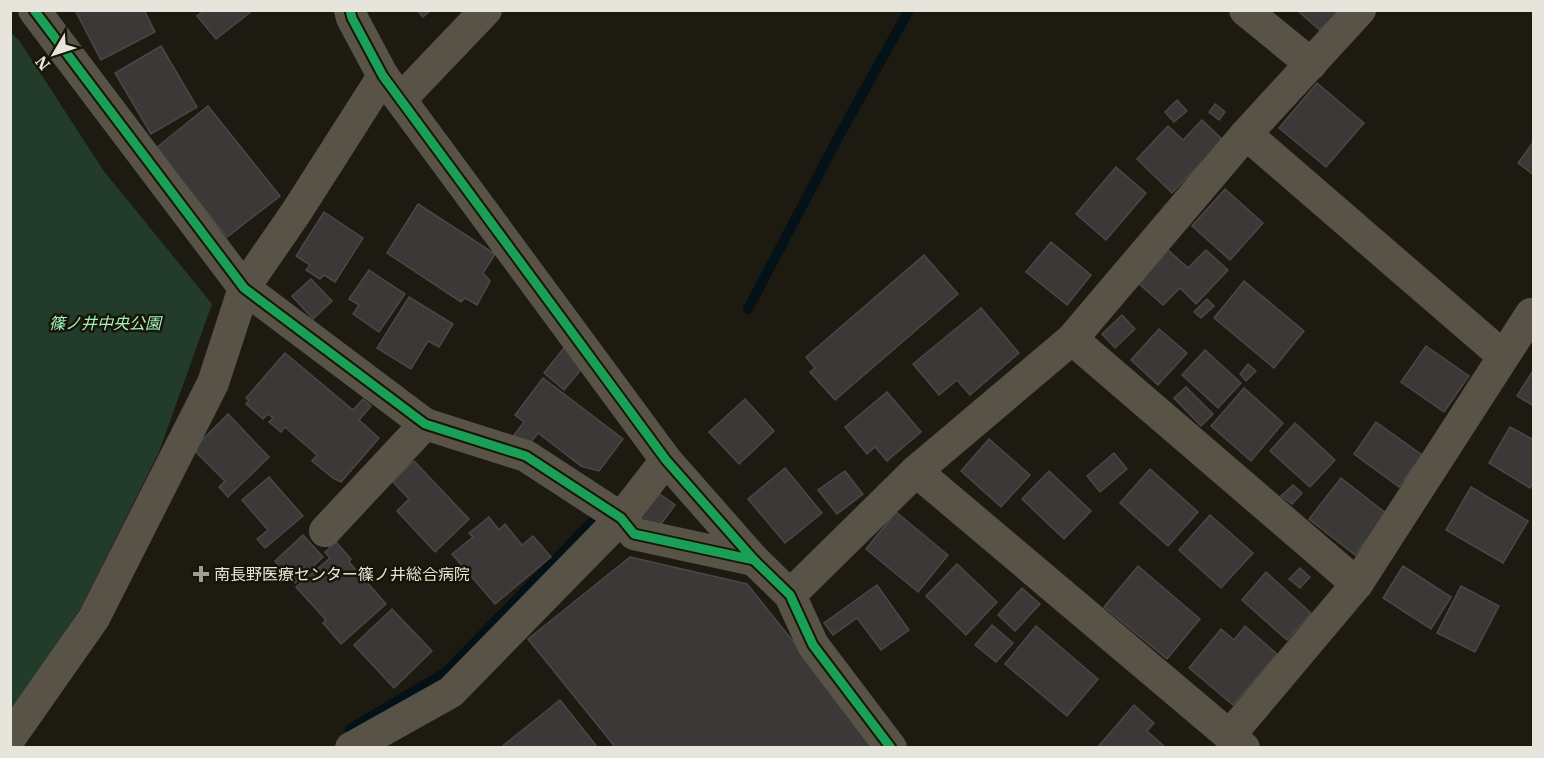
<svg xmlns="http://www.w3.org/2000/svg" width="1544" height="758" viewBox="0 0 1544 758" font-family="'IBM Plex Serif','Noto Sans JP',serif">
<rect width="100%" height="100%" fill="#1d1a12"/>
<polygon fill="#223b2b" points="11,33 19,40 103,170 212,304 159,452 82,606 11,711"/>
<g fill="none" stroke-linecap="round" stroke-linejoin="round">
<g stroke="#041117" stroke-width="10">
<polyline points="748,309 840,134 909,10"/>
<polyline points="350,729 446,672 594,520"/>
</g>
</g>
<g fill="#3b3838" stroke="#4a4847" stroke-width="1.5">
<polygon points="75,10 144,10 155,32 101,60"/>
<polygon points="205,10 252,10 252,11 216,39 197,16"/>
<polygon points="417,10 431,10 423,17"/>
<polygon points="1297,10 1343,10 1323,33"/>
<polygon points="161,46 197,107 151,134 115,73"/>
<polygon points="1317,83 1364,123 1326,167 1279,128"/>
<polygon points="1177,100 1187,111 1174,122 1165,112"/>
<polygon points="1215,104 1225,112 1219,120 1209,112"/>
<polygon points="208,106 280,196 227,237 156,148"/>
<polygon points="1202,120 1223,140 1172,193 1137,159 1168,126 1183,140"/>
<polygon points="1534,141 1534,175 1518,163"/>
<polygon points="1116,167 1146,193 1106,240 1076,214"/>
<polygon points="1225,189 1263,223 1230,260 1192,226"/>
<polygon points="418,204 495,254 483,273 490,281 477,305 465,298 461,302 387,253"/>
<polygon points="324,212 363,238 335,282 324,275 320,279 306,270 310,265 296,256"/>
<polygon points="1051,242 1091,275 1067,305 1026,272"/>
<polygon points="1167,249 1188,268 1206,250 1228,270 1196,304 1180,288 1163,305 1137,282"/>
<polygon points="924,255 958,294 835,400 810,372 815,368 806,357"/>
<polygon points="369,270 405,294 379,332 353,314 359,305 349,299"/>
<polygon points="311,279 332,301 313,319 292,296"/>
<polygon points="1244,281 1304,331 1274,368 1214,318"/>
<polygon points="409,297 453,324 439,347 428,341 411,369 377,348"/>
<polygon points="1207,299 1214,306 1201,318 1194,312"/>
<polygon points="981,308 1019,353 970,395 957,380 939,395 913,364"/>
<polygon points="1122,315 1135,329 1115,348 1102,334"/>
<polygon points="1159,329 1187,353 1158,385 1131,360"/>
<polygon points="567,344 588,361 564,390 544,373"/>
<polygon points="1426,346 1469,376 1444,412 1401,382"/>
<polygon points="1205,350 1241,383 1218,408 1182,375"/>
<polygon points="285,353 353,410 363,399 371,406 359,420 379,438 341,482 333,478 312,461 317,455 285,427 281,432 269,422 273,418 268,414 263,419 246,404 249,400 246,398"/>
<polygon points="1248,364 1256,371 1246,381 1240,374"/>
<polygon points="1534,369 1534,406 1517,396"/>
<polygon points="543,378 623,439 599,471 581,466 538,433 528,446 514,435 524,422 515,415"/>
<polygon points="1186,387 1213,414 1201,426 1174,398"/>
<polygon points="1244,388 1283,423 1251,461 1211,426"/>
<polygon points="887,392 921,432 887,461 875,447 867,454 845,427"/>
<polygon points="745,399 774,431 739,464 709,432"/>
<polygon points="228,414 269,457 228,497 219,487 225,481 193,449"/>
<polygon points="1376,422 1422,455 1399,487 1354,454"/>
<polygon points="1295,423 1335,460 1310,487 1270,451"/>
<polygon points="1510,427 1534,440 1534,481 1530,488 1489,463"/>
<polygon points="989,439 1030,475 1001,507 961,471"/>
<polygon points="1114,453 1127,469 1100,492 1087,476"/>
<polygon points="414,461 469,519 435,552 397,511 409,499 392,481"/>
<polygon points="785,468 822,513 785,543 748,499"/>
<polygon points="1150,469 1198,512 1168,546 1120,503"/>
<polygon points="845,471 863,494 837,514 818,490"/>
<polygon points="1049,471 1091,511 1064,539 1022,499"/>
<polygon points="269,477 303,516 265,548 257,539 268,530 242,500"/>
<polygon points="1341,478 1387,514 1355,555 1309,519"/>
<polygon points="1293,485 1302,493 1292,504 1281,496"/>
<polygon points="1471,487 1528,521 1503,563 1446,530"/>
<polygon points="657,492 675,505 656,531 638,519"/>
<polygon points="896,512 948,555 918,592 866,549"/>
<polygon points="1210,515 1253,553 1221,588 1179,550"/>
<polygon points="489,517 499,530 505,524 522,545 533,536 551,557 495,604 452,554 473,537 469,533"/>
<polygon points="303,535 323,557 295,583 275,561"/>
<polygon points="334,540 351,559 349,562 386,604 341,644 323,623 326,620 296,587 330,558 325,552 330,548 328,545"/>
<polygon points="630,557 747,584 879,748 616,748 528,639"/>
<polygon points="957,564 997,602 966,635 926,596"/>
<polygon points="1138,566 1200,619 1167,659 1104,607"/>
<polygon points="1403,566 1451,597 1431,629 1383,598"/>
<polygon points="1300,568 1310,577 1300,588 1289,579"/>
<polygon points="1266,572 1311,613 1287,640 1242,600"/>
<polygon points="877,585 909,630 881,650 857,618 833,635 824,623"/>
<polygon points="1461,586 1499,606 1475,652 1437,633"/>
<polygon points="1022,588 1040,604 1015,631 998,615"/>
<polygon points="392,609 432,651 394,688 354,645"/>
<polygon points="992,625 1013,643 996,662 975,645"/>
<polygon points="1036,626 1098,679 1067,716 1005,664"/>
<polygon points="1245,626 1277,654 1233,705 1189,668 1221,629 1234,640"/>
<polygon points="560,700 598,748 500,748"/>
<polygon points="1134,705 1154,723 1147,731 1166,748 1097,748"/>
</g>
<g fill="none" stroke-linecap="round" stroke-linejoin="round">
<g stroke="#585346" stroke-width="32">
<polyline points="34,10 244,288 425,424 526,456 621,518 634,534 754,560"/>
<polyline points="350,10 352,18 383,76 666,460 754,560 790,595 813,645 891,748"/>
<polyline points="1245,10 1311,64"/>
<polyline points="401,99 486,10"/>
<polyline points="1246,134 1503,356"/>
<polyline points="1072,339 1357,584"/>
<polyline points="916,471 1244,748"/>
<polyline points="325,531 425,424"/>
<polyline points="790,595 916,471 1072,339 1246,134 1360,10"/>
<polyline points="1230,735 1357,584 1531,314"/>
<polyline points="10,738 94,618 213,383 244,288 297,211 383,76"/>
<polyline points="351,748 451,692 621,518 666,460"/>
</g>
<defs>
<g id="cycleway">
<polyline points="34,10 244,288 425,424 526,456 621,518 634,534 754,560"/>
<polyline points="350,10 352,18 383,76 666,460 754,560 790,595 813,645 891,748"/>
</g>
</defs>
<use href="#cycleway" stroke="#181406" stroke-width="13"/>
<use href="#cycleway" stroke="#1a9f57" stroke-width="9"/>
</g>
<path fill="#a09d95" stroke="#181406" stroke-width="2" d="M198 565h6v6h6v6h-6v6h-6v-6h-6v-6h6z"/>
<g text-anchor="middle" stroke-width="5" stroke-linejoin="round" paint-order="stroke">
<g font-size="16" font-style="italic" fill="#a1f1c0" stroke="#181406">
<text x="105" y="329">篠ノ井中央公園</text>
</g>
<g font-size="16" fill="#e7e4db" stroke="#181406" text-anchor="start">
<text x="214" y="580">南長野医療センター篠ノ井総合病院</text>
</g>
</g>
<rect width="1544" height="758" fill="none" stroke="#e7e4db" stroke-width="24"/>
<g transform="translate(54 54) rotate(231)" stroke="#181406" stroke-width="4.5" paint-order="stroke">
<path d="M0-4.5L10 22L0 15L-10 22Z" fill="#e7e4db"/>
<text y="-9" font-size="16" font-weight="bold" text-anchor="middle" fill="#e7e4db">N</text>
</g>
</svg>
